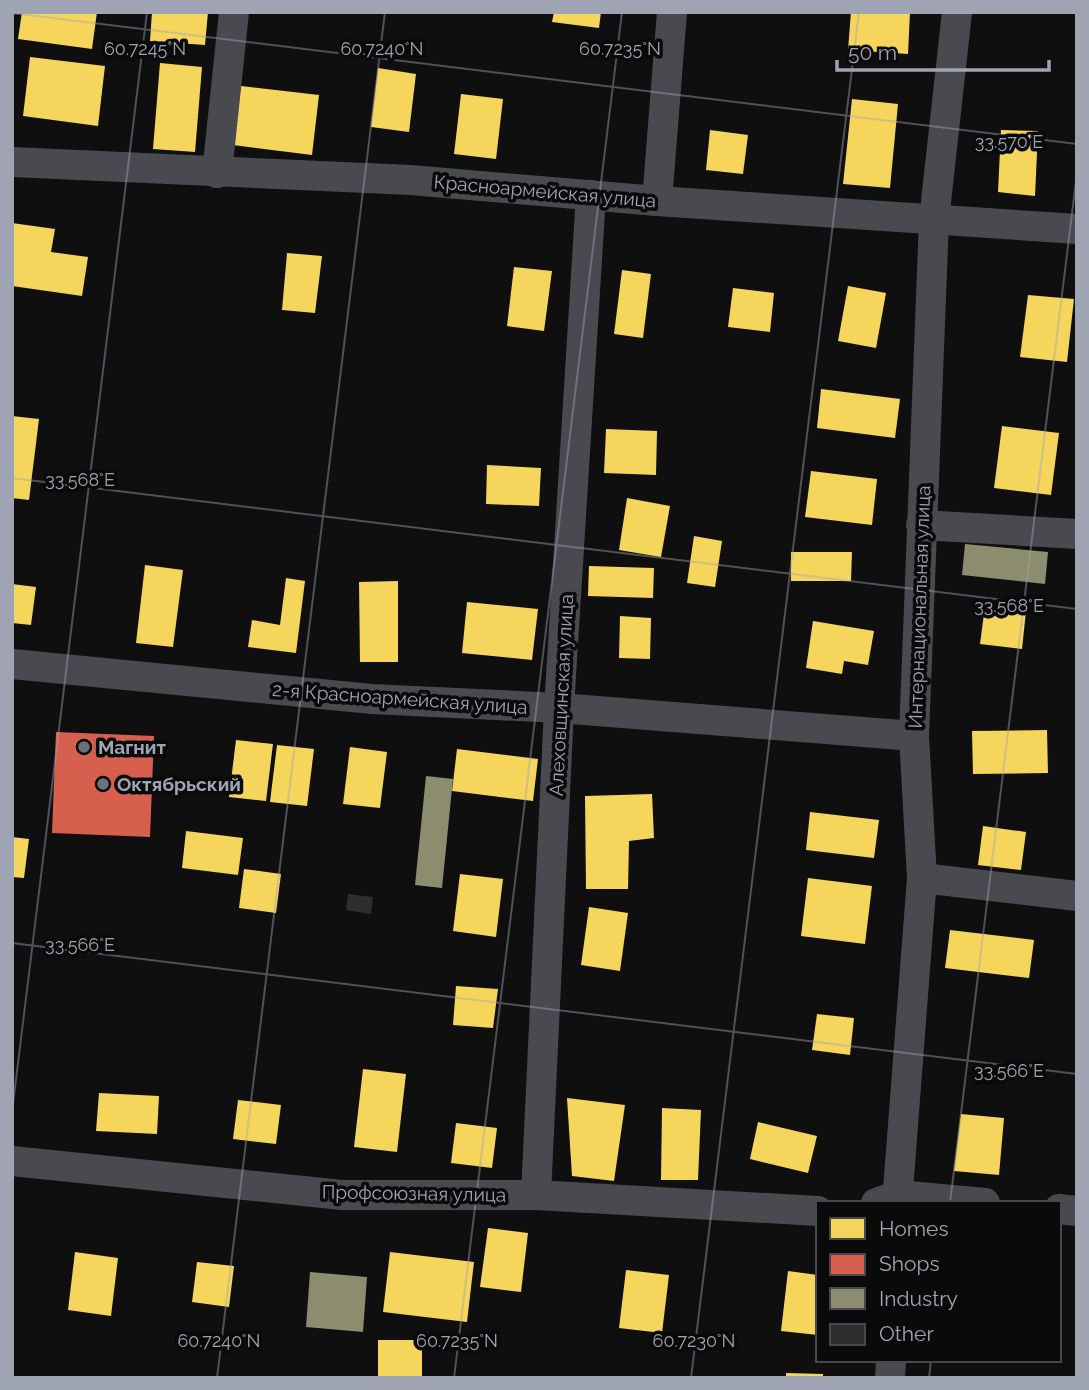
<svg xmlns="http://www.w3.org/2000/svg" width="1089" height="1390" viewBox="0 0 1089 1390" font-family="Raleway,sans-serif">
<rect width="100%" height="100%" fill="#0f0f10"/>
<g fill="#f6d55c">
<polygon points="22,12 97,12 92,49 18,39"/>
<polygon points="152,12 208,12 205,45 150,41"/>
<polygon points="554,12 601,12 599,28 552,22"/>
<polygon points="851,12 910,12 908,54 848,50"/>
<polygon points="30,57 105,66 98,126 23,116"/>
<polygon points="160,63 202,67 195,152 153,149"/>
<polygon points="378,68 416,74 409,132 371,127"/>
<polygon points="241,86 319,95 312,155 233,145"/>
<polygon points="461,94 503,99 496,159 454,154"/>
<polygon points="852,99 898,104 890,188 843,184"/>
<polygon points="710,130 748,135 743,174 706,170"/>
<polygon points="1001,130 1038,131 1035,196 998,192"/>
<polygon points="12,223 55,229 51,252 88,257 82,296 12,286"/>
<polygon points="287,253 322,256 315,313 282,310"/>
<polygon points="514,267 552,271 544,331 507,326"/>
<polygon points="622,270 651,274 643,338 614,334"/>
<polygon points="848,286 886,293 876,348 838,341"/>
<polygon points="733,288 774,293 770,332 728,327"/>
<polygon points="1028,295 1074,299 1067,362 1020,357"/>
<polygon points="821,389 900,399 895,438 817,428"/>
<polygon points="12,416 39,419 29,500 12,498"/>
<polygon points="1002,426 1059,433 1051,495 994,488"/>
<polygon points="606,429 657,431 656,475 604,473"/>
<polygon points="487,465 541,468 539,506 486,504"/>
<polygon points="811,471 877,479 872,525 805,517"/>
<polygon points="627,498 670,506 661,557 619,550"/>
<polygon points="694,536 722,541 715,587 687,583"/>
<polygon points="791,552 852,552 851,581 791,581"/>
<polygon points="145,565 183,570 173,647 136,643"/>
<polygon points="589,566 654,568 653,598 588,596"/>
<polygon points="286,578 305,581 296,653 248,647 252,620 280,625"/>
<polygon points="398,581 398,662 360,662 359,582"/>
<polygon points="12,584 36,587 31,625 12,623"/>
<polygon points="467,602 538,609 532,660 462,653"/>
<polygon points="985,606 1026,611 1022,649 980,644"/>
<polygon points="620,616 651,618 650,659 619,658"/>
<polygon points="813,621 874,631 868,665 844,661 842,674 806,668"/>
<polygon points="1047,730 1048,773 973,774 972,731"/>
<polygon points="236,740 273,744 266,801 229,797"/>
<polygon points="277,745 314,749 307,806 270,802"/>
<polygon points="350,747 387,752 380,808 343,804"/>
<polygon points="457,749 538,759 533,801 452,791"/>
<polygon points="652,794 654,838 629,841 628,889 586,889 585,796"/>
<polygon points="810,812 879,820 874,858 806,850"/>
<polygon points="983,826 1026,832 1021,870 978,865"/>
<polygon points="186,831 243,838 238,875 182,868"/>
<polygon points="12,837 29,839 24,878 12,877"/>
<polygon points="244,869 281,874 276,913 239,908"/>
<polygon points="460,874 503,879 496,937 453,931"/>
<polygon points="808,878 872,886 865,944 801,936"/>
<polygon points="589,907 628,913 620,971 581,965"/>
<polygon points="950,930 1034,940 1029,978 945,968"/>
<polygon points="456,986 498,989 493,1028 453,1025"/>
<polygon points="817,1014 854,1018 850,1055 812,1050"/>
<polygon points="363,1069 406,1074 397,1152 354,1147"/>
<polygon points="99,1093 159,1096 157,1134 96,1131"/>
<polygon points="567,1098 625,1105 614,1181 572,1176"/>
<polygon points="238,1100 281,1105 276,1144 233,1139"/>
<polygon points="662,1108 701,1110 698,1180 661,1180"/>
<polygon points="961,1114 1004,1118 999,1175 954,1171"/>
<polygon points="758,1122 817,1136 808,1173 750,1159"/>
<polygon points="456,1123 497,1128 492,1168 451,1163"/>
<polygon points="488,1228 528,1233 521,1292 480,1287"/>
<polygon points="75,1252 118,1258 111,1316 68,1310"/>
<polygon points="390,1252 474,1262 467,1322 383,1312"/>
<polygon points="197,1262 234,1266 229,1307 192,1302"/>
<polygon points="626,1270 669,1275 662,1333 619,1328"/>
<polygon points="788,1271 818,1275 818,1335 781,1331"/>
<rect x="378" y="1340" width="44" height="38"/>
<polygon points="786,1373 823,1374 823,1378 786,1378"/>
</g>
<polygon fill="#d6604d" points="56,732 154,736 150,837 52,833"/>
<g fill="#8c8c6e">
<polygon points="965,544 1048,552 1045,584 962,575"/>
<polygon points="426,776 453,779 442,888 415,885"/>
<polygon points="310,1272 367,1277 363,1332 306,1327"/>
</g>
<polygon fill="#2e2e30" points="348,894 373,897 371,914 346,910"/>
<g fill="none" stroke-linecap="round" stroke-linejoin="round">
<g stroke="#494a4f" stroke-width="30">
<polyline points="12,162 411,180 657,201 1077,229"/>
<polyline points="217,173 234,12"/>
<polyline points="657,201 672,12"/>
<polyline points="921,525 1077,534"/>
<polyline points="12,664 372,699 559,708 914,736"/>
<polyline points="922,878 1077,896"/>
<polyline points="12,1161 342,1195 536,1195 818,1211"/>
<polyline points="536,1195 559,708 591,195"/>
<polyline points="876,1203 898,1195 985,1203"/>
<polyline points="897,1203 922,878 914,736 934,220 957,12"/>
<polyline points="1059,1209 1077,1211"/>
<polyline points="890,1378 891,1360"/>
</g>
</g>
<path fill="none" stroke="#9fa4b2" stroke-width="2" stroke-opacity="0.45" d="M12 13 1077 144M12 478 1077 609M12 943 1077 1074M12 1112 147 12M950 1203 1077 173M217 1378 385 12M454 1378 622 12M691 1378 859 12M929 1378 931 1360"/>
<g fill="#6d7079" stroke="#0a0a0b" stroke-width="2.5">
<circle cx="84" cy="747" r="7"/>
<circle cx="103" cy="784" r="7"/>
</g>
<g text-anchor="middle" stroke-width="7" stroke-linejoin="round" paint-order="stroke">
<g font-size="19" fill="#9fa4b2" stroke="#0a0a0b">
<text transform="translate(545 191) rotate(5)" y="7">Красноармейская улица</text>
<text transform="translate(919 607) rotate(-88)" y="7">Интернациональная улица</text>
<text transform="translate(561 695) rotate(-87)" y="7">Алеховщинская улица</text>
<text transform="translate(400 698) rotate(4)" y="7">2-я Красноармейская улица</text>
<text transform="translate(414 1193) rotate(1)" y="7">Профсоюзная улица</text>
</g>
<g font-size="19" font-weight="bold" fill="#9fa4b2" stroke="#0a0a0b" text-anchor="start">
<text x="98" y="754">Магнит</text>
<text x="117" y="791">Октябрьский</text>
</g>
</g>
<g font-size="18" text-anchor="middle" fill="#9fa4b2" stroke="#0a0a0b" stroke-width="7" stroke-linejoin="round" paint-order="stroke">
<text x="382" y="55">60.7240°N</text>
<text x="620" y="55">60.7235°N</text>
<text x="145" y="55">60.7245°N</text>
<text x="1009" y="148">33.570°E</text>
<text x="80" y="486">33.568°E</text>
<text x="1009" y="612">33.568°E</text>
<text x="80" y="951">33.566°E</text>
<text x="1009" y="1077">33.566°E</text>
<text x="219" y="1347">60.7240°N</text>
<text x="457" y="1347">60.7235°N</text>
<text x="694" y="1347">60.7230°N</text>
</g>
<rect width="1089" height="1390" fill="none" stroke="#9fa4b2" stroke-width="28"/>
<rect x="816" y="1201" width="245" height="161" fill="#0a0a0b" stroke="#46484e" stroke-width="2"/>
<rect x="830" y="1218" width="35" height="21" fill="#f6d55c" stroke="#46484e" stroke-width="2"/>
<text x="879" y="1236" font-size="21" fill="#9fa4b2">Homes</text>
<rect x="830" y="1254" width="35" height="21" fill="#d6604d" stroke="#46484e" stroke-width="2"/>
<text x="879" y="1271" font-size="21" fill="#9fa4b2">Shops</text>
<rect x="830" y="1288" width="35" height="21" fill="#8c8c6e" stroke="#46484e" stroke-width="2"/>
<text x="879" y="1306" font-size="21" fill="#9fa4b2">Industry</text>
<rect x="830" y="1324" width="35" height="21" fill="#2e2e30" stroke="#46484e" stroke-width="2"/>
<text x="879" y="1341" font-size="21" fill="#9fa4b2">Other</text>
<path d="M837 60v10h212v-10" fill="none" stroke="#9fa4b2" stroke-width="3.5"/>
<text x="848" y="60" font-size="21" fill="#9fa4b2" stroke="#0a0a0b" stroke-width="5" paint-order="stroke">50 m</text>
</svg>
